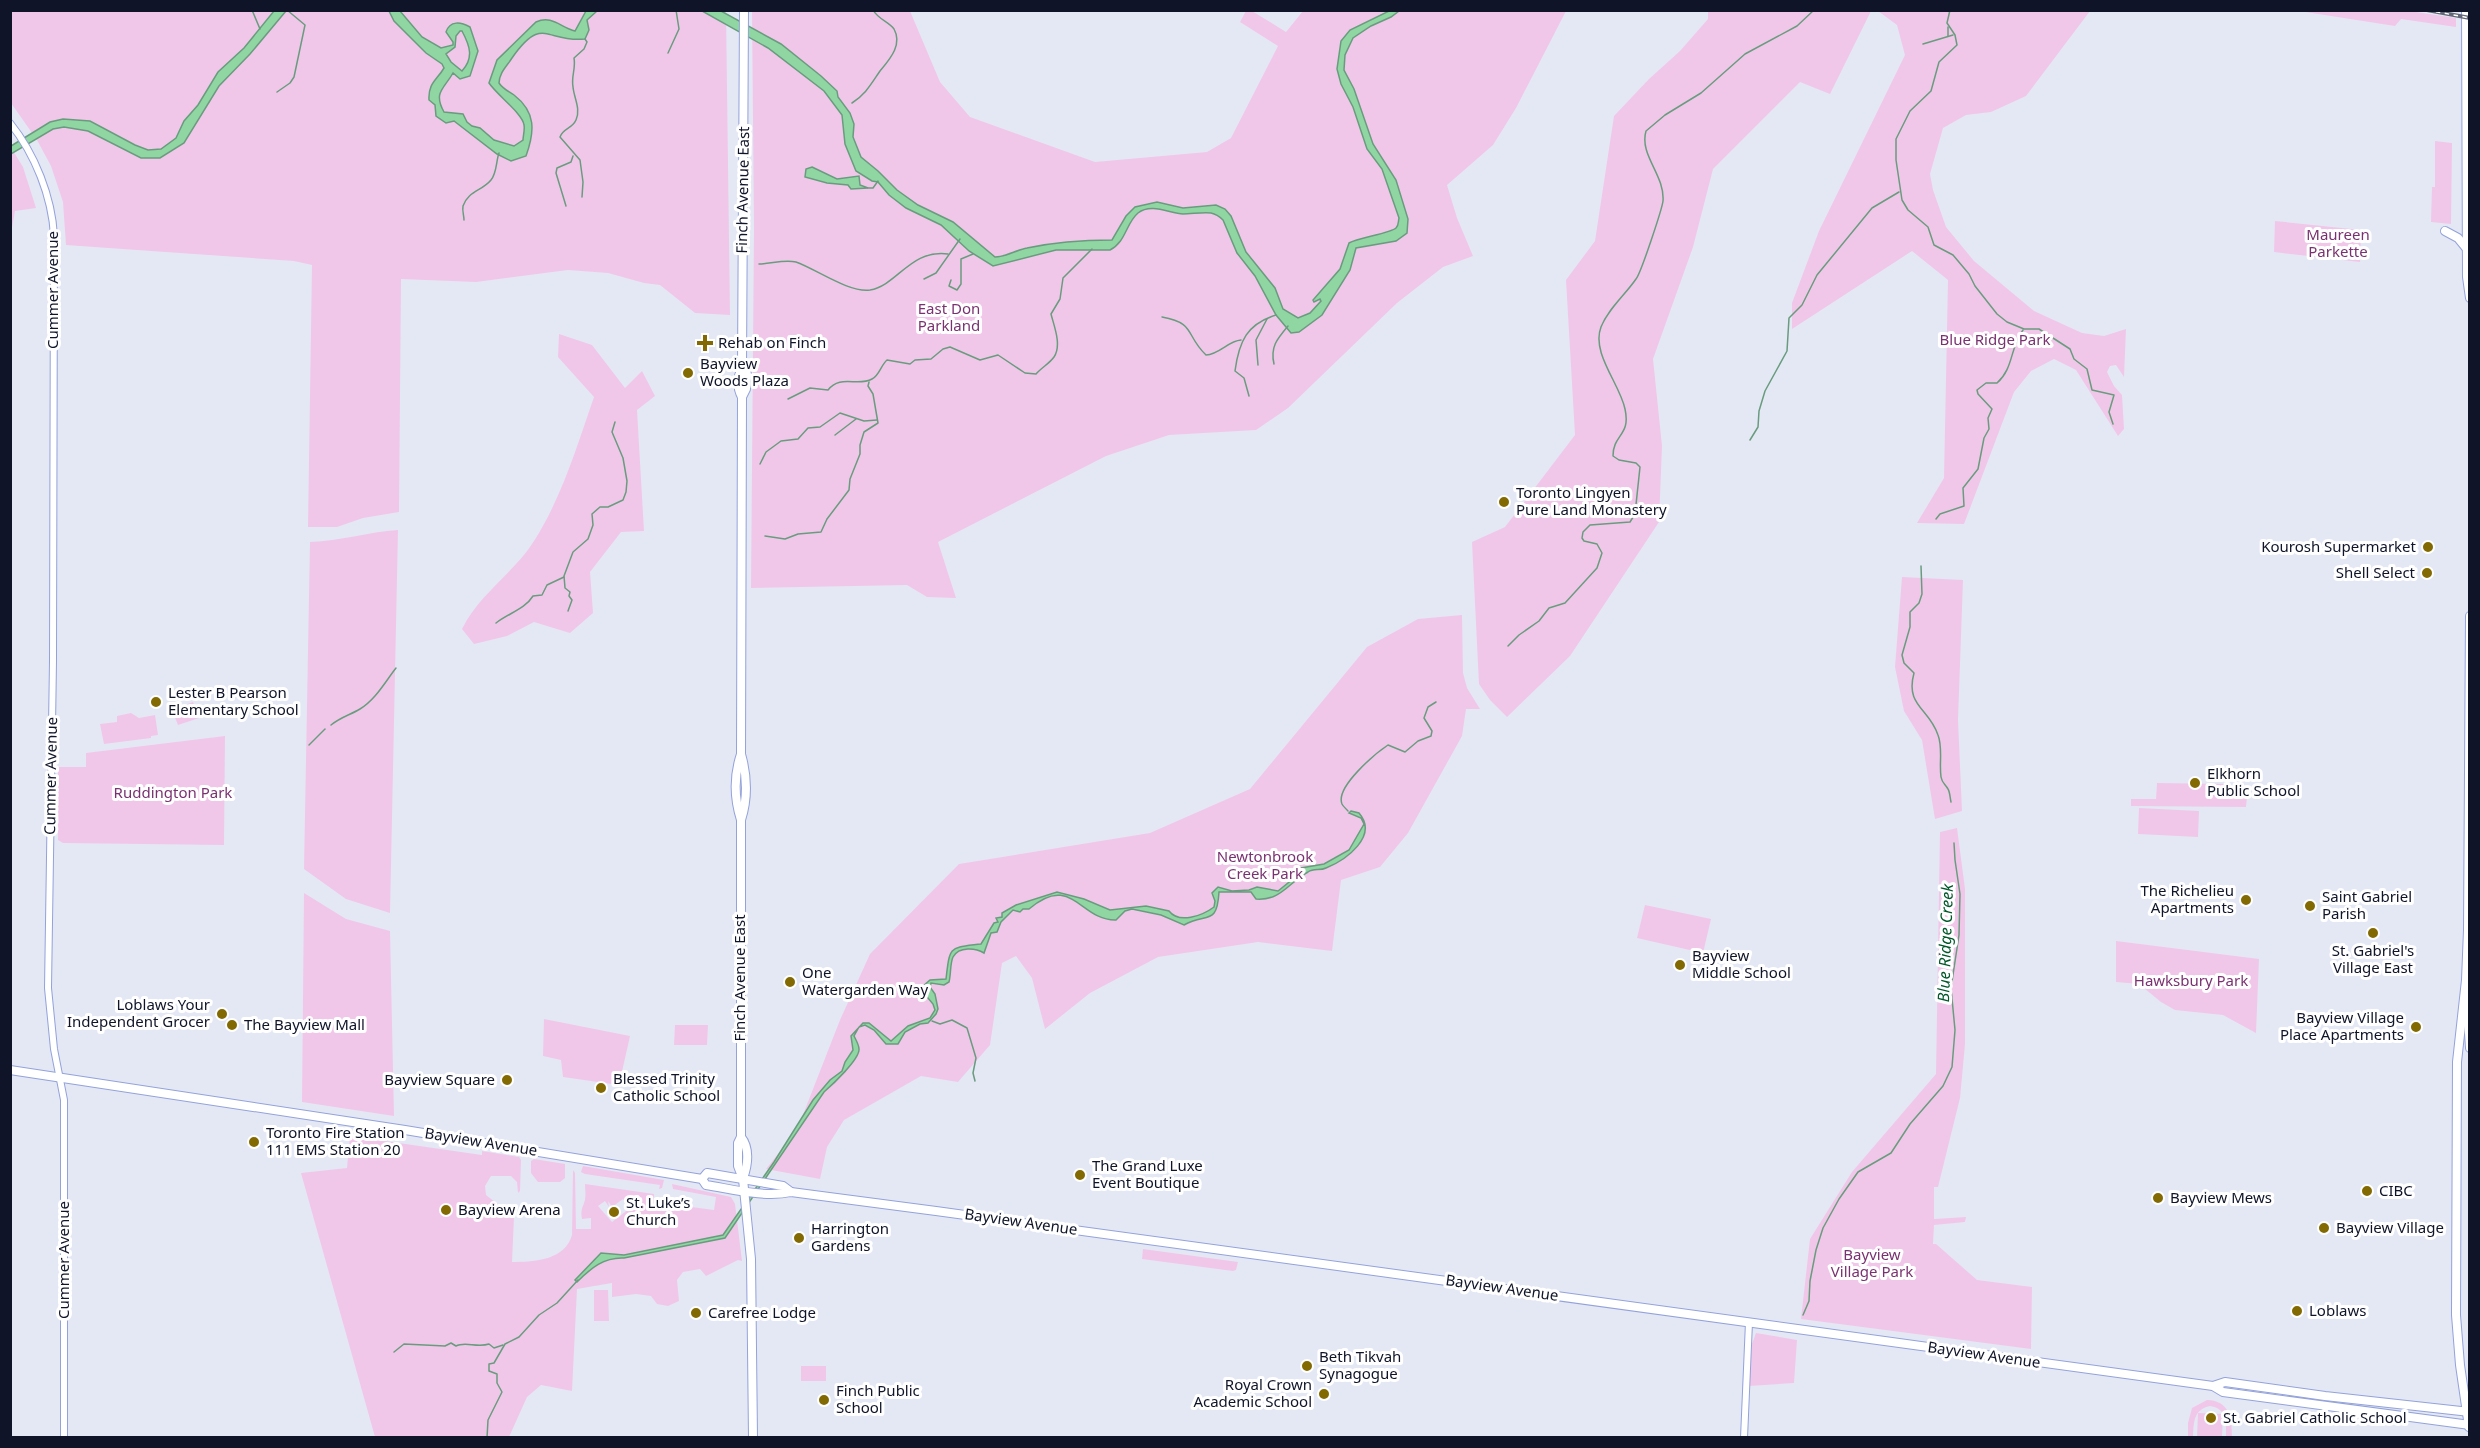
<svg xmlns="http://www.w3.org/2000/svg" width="2480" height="1448" viewBox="0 0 2480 1448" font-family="'Noto Sans',sans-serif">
<rect width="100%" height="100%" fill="#e4e8f4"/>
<g fill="#f1c7e9" fill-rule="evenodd">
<polygon points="10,11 726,11 730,315 695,313 660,285 644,283 608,273 568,270 476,282 401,279 399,512 363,518 337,527 308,527 312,265 294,261 66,245 63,202 51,166 37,140 11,103"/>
<polygon points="752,11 910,11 940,82 970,117 1095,162 1207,152 1231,138 1278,46 1240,22 1246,11 1252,11 1286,32 1303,11 1566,11 1516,108 1493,145 1447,185 1457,218 1473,256 1443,267 1397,303 1288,408 1256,430 1169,435 1106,456 938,542 956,598 927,597 907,585 751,588 754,230"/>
<polygon points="1708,11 1871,11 1830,94 1800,82 1713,169 1693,247 1653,359 1662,446 1659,522 1570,656 1507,717 1490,700 1479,684 1472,542 1505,527 1575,435 1566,280 1595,241 1614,116 1649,79 1680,51 1708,19"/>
<polygon points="1878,11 2090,11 2026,96 1991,112 1966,115 1943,128 1930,174 1933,190 1946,227 1974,261 2034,311 2082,333 2104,336 2126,329 2124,377 2116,365 2110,366 2107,372 2114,386 2122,395 2124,429 2118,436 2076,370 2054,359 2031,371 2014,392 1964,524 1917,523 1944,478 1948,280 1912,251 1792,329 1792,303 1819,231 1905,55 1897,25"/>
<polygon points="2299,11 2403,10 2456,18 2456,27 2401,19 2395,26"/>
<polygon points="2435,141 2452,143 2451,224 2431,222 2432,187 2435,187"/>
<polygon points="10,146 23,167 36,208 15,211 11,233"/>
<polygon points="2275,221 2361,230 2360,262 2274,252"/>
<path d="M559 334 592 345 625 388 642 371 655 396 637 410 644 531 621 532 590 572 593 613 570 633 534 622 507 636 474 644 462 629C479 594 514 573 534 541 562 497 577 446 594 397L558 357Z"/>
<path d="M398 530 390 913 346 899 304 869 310 542C340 541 368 532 398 530Z"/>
<polygon points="1902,577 1963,580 1958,720 1962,811 1935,819 1922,740 1904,711 1895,667"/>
<polygon points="1462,615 1463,673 1467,688 1480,709 1466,709 1462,736 1408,833 1380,867 1341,880 1332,951 1258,942 1158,957 1090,993 1045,1029 1032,978 1016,956 1002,963 990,1045 958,1082 921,1076 844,1120 827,1147 820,1179 766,1169 797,1130 840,1020 870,954 959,864 1150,833 1250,789 1367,647 1418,619"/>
<polygon points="193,702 199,718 178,725 172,710"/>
<polygon points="131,713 139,718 155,715 158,735 151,736 151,738 104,744 100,724 117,722 117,716"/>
<polygon points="225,736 224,845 63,843 58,840 58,767 86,767 86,753"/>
<polygon points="2157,783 2225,784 2225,797 2247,797 2246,807 2131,806 2131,799 2156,799"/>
<polygon points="2139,808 2199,811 2198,837 2138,834"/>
<polygon points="1957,828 1965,889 1965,1044 1960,1098 1938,1187 1934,1187 1934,1219 1966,1217 1965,1222 1934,1225 1933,1244 1936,1244 1977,1280 2032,1287 2031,1349 1801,1319 1810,1239 1852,1172 1936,1074 1940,832"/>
<polygon points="304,893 346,919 390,931 394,1116 302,1102"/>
<polygon points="1645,905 1711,919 1703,953 1637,938"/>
<polygon points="2116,941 2259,959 2256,1033 2223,1015 2175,1010 2161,1002 2139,984 2116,982"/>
<polygon points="544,1019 630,1036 619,1085 563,1077 561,1060 543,1056"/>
<polygon points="675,1025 708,1025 707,1045 674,1045"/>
<path d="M350 1136 482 1155V1151L519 1157 521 1160 520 1191 518 1193 517 1182 511 1176H491L485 1186 486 1195 514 1217 512 1262C535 1262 565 1260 572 1235L573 1170 575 1173 576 1229H591V1218L582 1219C580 1210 583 1207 585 1200 586 1195 585 1188 585 1184L654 1194V1202L714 1210 716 1197 673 1189 672 1184 731 1197 735 1204 742 1261 738 1260 706 1276 700 1269 683 1272 677 1280 679 1301 668 1306 657 1304 651 1296 636 1294 612 1297V1283L577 1289 572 1391 541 1385 527 1397 509 1437H375L301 1173 347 1168ZM623 1199 630 1208 612 1222 598 1206 605 1201 609 1207 608 1201 612 1207Z"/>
<polygon points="534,1159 565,1164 565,1178 560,1182 538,1182 531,1173 531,1161"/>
<polygon points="583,1166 664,1180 662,1188 659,1189 660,1185 585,1174 581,1172"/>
<polygon points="1143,1249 1238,1262 1236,1270 1233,1271 1142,1259"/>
<polygon points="594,1290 608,1290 609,1321 594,1321"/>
<polygon points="1756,1333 1797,1340 1794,1383 1749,1386 1752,1344"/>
<rect x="801" y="1366" width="25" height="15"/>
<path d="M2207 1400C2230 1401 2232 1418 2232 1437H2226C2226 1423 2228 1409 2210 1406 2193 1410 2194 1422 2193 1437H2188V1423L2192 1408Z"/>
<polygon points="2198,1413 2223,1414 2222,1437 2197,1437"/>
</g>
<g fill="#90d6a3" stroke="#699c7e" stroke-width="1.5" fill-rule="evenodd">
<polygon points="274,11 286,11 250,54 219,86 184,143 160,158 141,158 88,131 64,127 53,129 11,154 11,146 50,122 63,119 90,121 135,145 148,150 161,149 176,138 184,121 198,105 218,72 244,48"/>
<path d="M389 11H400L422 37 441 48 453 45V42L446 32C450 20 461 22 470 27L478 51 470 76 460 79 453 73C444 89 433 92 444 112L463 114 467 122 472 126 480 128 494 140 514 146 523 140C523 136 525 130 524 125 523 114 497 95 489 83L497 60 536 22C552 15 560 27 575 31L586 11H597L587 20 589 30 585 39C546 43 543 14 512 58 507 66 499 73 499 83 503 89 508 91 514 95 536 112 535 131 526 156L511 161 497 154 454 121 446 123 436 116 435 105 429 100C428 83 437 80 444 68L442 64 426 53 394 21ZM460 31H462C470 46 474 58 462 71L451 62 446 54 455 47 456 36Z"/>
<path d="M702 11H721L781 44 821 76 837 91 838 97 850 113 854 124 853 137 861 157 878 171 897 190 918 205 953 222 995 257C1006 257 1016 250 1027 248 1055 242 1083 240 1112 240L1126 216 1135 207 1157 202 1183 208 1216 205 1225 209 1231 216 1246 252 1275 288 1283 309 1298 318 1310 313 1321 301 1320 299 1314 302 1313 300 1340 269 1349 243C1358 238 1391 233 1396 228 1399 225 1398 222 1399 218L1382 169 1367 149 1353 107 1341 84 1337 69 1341 41 1350 30 1389 11H1399L1391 17 1371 26 1353 38 1345 55 1344 70 1354 89 1373 144 1396 180 1408 219 1407 233 1396 241 1356 248 1350 270 1322 315 1299 332 1291 333 1276 315 1255 276 1237 253 1223 220C1219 216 1216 214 1211 213 1202 212 1192 214 1183 214 1169 213 1151 203 1138 213 1126 223 1126 242 1110 250H1056L993 266 969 251 941 225 906 208 889 195 878 182 872 181 856 171 845 144 842 115 824 91 768 48Z"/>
<polygon points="812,167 837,179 859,176 860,185 868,188 851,189 848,185 827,183 805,177 806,169"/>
<path d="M1351 811 1359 813C1379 836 1346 860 1326 868 1320 871 1314 868 1308 872 1288 883 1281 901 1256 899L1251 892H1219C1217 927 1206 912 1184 925L1161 915 1132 909 1125 911 1116 920C1080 921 1072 872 1029 909H1023L1020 912 1013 910 1001 922 997 932 991 933 984 953C976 948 959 946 953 957 950 963 951 975 949 982L944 985 931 983 930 987 935 994 938 1009 936 1014 928 1023 920 1024 905 1032 898 1044H886L874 1030 865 1025 859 1027 854 1036C856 1040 859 1045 859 1049 860 1059 832 1085 824 1092L725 1238 624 1258C604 1257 591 1268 577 1282L575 1280 601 1253 624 1255 723 1235 774 1162 813 1100 830 1080 842 1071 845 1062 853 1050 851 1036 863 1023H869L891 1041 908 1026 930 1018 935 1010 933 1004 923 992V986L930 980 946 979C950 945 949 948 981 944L994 923 998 922 996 918 1002 917V913L1016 905 1057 892 1084 899 1110 910 1146 906 1169 911C1179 924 1202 916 1214 907L1215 901 1212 893 1218 887 1232 891 1249 890 1257 887 1278 891 1299 874 1301 868 1324 864 1349 850 1364 824 1361 818 1349 813Z"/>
</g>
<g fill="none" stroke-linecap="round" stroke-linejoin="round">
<g stroke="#699c7e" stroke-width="1.5">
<polyline points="252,10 260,29"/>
<polyline points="1950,10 1947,23 1955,35 1957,45 1939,62 1931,91 1910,111 1896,139 1896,160 1902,200 1908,210 1928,227 1934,245 1953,255 1969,274 1975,286 1997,314 2007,322 2024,329 2039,329 2070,349 2074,359 2087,369 2092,390 2114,395 2109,412 2113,424"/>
<polyline points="1948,36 1948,27"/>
<polyline points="1923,44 1953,35"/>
<polyline points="668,53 679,29 676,10"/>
<polyline points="277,92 290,83 294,77 305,25 287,10"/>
<path d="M852 103C866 94 871 84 880 71 889 60 903 45 894 29 889 22 878 19 873 10"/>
<polyline points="868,188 873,188 878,181"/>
<path d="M582 197 583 182 580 160 560 137C563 128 572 129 576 120 581 109 574 98 573 87 571 76 576 69 574 58L584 49 587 42 585 39"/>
<polyline points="566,206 556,173 557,168 571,162 573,156"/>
<path d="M464 220C464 215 462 211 463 206 468 191 482 191 491 180 497 173 496 161 499 153"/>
<path d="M759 264C771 264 784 259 796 262 816 269 849 293 870 290 898 285 910 249 948 254"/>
<polyline points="924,279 936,273 960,239"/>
<polyline points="951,280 949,286 957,290 961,284 961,259 973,254"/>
<path d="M1162 317C1196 323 1185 335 1206 355 1220 354 1228 341 1241 340"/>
<path d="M1274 364C1270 347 1277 339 1288 326"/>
<polyline points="1258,365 1256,340 1267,319"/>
<path d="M1249 396 1244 378 1235 371C1239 341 1247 324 1276 315"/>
<path d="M788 399 810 388 828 390C840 374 858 387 872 379 879 376 881 365 887 360L910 364 915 360 931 359 943 349 950 347 980 360 998 355 1025 373 1036 374C1041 368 1050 363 1054 357 1062 345 1054 326 1051 314L1060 299 1063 278 1092 249"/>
<polyline points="835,435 856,419"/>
<polyline points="1750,440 1758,427 1759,411 1765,391 1787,351 1789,318 1802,305 1817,275 1872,208 1899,192"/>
<polyline points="760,464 766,452 781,441 798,439 808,428 820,427 840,413 864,421 877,420"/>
<path d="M1936 519 1940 514 1964 506 1963 488 1978 469 1984 438 1989 429 1988 418 1992 409 1978 394 1977 390 1986 383H1997C2014 368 2010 347 2023 330"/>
<polyline points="765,536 785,539 798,534 821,532 827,519 849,490 850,479 860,454 860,445 864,432 878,423 873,394 868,386 869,382"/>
<path d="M1921 566 1922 594 1919 603 1910 612V627L1902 655 1904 663 1914 673C1905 706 1929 708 1938 735 1943 748 1939 763 1941 777 1942 783 1945 784 1948 789 1950 792 1950 798 1951 802"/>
<polyline points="568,611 572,600 569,596 570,592 565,588 564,576 573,552 588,539 593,525 592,514 600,507 608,507 623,500 626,492 627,481 623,458 612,432 615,422"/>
<path d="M496 623C509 613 525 609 533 596L542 595 547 585 564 577"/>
<path d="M1508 646 1519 635 1539 621 1549 608 1565 603 1597 568 1602 553 1597 544 1584 541 1582 538 1583 532 1590 525 1630 522 1635 514 1640 467 1636 463 1619 460 1613 456C1613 434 1631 436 1625 409 1620 384 1591 353 1601 327 1608 309 1625 295 1636 279 1641 273 1662 209 1663 201 1665 175 1639 155 1646 131L1665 115 1701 93 1745 54 1797 26 1814 10"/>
<path d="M331 725C341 717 350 715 360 709 376 699 385 682 396 668"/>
<polyline points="309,745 325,729"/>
<path d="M1348 811C1347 810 1343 806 1342 804 1335 787 1376 753 1388 745L1405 752 1418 741 1431 736 1432 731 1424 718 1428 707 1436 702"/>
<polyline points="932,1021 940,1024 952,1020 967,1028 976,1058 973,1073 975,1081"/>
<polyline points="1803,1315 1809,1301 1810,1281 1816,1250 1823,1228 1839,1199 1858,1172 1891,1153 1910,1124 1943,1086 1952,1067 1955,1030 1951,988 1959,935 1960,894 1955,860 1954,843"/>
<path d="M394 1352 404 1344 445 1346 451 1343 456 1346C465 1341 477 1348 489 1344L494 1348 503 1345"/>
<polyline points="487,1438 488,1420 502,1392 497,1383 497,1374 489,1371 489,1364 494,1363 505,1344 519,1337 539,1315 557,1303 578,1280"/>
</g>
<defs>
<g id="tertiary">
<path d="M10 123C35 154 52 197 54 236L53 661 48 988 54 1049 64 1100V1438"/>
<polyline points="1744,1438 1749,1322"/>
</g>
<g id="secondary">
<path d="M744 10 742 369C737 377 737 388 742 397L741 754C747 775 748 798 741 820V1137L738 1143V1166L743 1179 751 1259 753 1438"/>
<polyline points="2466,10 2467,277 2470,298"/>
<polyline points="2445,231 2458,238 2467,249"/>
<polyline points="742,397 746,389 747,374 742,369"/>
<path d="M741 820C734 798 734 775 741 754"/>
<polyline points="2467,1003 2470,1048"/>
<path d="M10 1070 405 1130 702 1179 706 1185C732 1189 765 1198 791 1192L936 1211 2213 1386 2223 1392 2470 1425"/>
<path d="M741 1137C750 1148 748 1165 743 1178"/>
<polyline points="702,1179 707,1173 783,1186 791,1192"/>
<polyline points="2213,1386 2225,1382 2325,1396 2470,1412"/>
<polyline points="2469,1427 2460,1365 2456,1315 2457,1062 2466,980 2468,930 2470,616"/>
</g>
</defs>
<use href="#tertiary" stroke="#93a2da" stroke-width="8"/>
<use href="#secondary" stroke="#93a2da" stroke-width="10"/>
<use href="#tertiary" stroke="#fff" stroke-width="6"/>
<use href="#secondary" stroke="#fff" stroke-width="8"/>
<defs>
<polyline id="rail" points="2427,10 2470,18"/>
</defs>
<use href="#rail" stroke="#626677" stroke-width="4"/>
<use href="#rail" stroke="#fff" stroke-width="1.5" stroke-dasharray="4.5" stroke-linecap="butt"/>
</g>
<g fill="#826902" stroke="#fff" stroke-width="2">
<path d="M702 334h6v6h6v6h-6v6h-6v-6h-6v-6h6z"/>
<circle cx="688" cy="373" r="6"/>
<circle cx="1504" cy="502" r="6"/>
<circle cx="2428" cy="547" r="6"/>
<circle cx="2427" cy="573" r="6"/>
<circle cx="156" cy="702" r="6"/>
<circle cx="2195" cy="783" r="6"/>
<circle cx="2246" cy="900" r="6"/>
<circle cx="2310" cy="906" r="6"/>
<circle cx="2373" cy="933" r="6"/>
<circle cx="1680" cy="965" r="6"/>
<circle cx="790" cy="982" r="6"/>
<circle cx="222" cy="1014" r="6"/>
<circle cx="232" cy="1025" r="6"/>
<circle cx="2416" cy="1027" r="6"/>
<circle cx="507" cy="1080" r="6"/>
<circle cx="601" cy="1088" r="6"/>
<circle cx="254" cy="1142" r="6"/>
<circle cx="1080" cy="1175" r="6"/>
<circle cx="2367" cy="1191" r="6"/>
<circle cx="2158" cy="1198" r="6"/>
<circle cx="446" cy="1210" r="6"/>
<circle cx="614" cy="1212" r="6"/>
<circle cx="2324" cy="1228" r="6"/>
<circle cx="799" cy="1238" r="6"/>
<circle cx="2297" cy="1311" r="6"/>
<circle cx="696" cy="1313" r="6"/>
<circle cx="1307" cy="1366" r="6"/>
<circle cx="1324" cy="1394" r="6"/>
<circle cx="824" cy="1400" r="6"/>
<circle cx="2211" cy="1418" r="6"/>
</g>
<g text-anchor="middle" stroke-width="6" stroke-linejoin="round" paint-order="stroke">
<g font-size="15" fill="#0f1428" stroke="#fff">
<text transform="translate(743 190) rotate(-89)" y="5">Finch Avenue East</text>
<text transform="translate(53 290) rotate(-90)" y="5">Cummer Avenue</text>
<text transform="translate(51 776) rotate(-89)" y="5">Cummer Avenue</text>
<text transform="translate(740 978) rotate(-90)" y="5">Finch Avenue East</text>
<text transform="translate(481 1142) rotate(9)" y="5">Bayview Avenue</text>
<text transform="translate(1021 1222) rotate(8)" y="5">Bayview Avenue</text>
<text transform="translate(64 1260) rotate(-90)" y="5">Cummer Avenue</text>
<text transform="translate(1502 1288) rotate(8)" y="5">Bayview Avenue</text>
<text transform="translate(1984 1355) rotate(8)" y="5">Bayview Avenue</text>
</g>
<g font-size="15" fill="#7a3171" stroke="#fff">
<text x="2338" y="240">Maureen<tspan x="2338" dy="17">Parkette</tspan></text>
<text x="949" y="314">East Don<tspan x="949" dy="17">Parkland</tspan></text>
<text x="1995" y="345">Blue Ridge Park</text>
<text x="173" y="798">Ruddington Park</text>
<text x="1265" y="862">Newtonbrook<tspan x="1265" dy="17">Creek Park</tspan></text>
<text x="2191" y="986">Hawksbury Park</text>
<text x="1872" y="1260">Bayview<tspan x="1872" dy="17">Village Park</tspan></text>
</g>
<g font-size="15" fill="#0f1428" stroke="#fff" text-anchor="start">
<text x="718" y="348">Rehab on Finch</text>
<text x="700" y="369">Bayview<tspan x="700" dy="17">Woods Plaza</tspan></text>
<text x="1516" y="498">Toronto Lingyen<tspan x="1516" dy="17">Pure Land Monastery</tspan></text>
<text x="2416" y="552" text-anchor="end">Kourosh Supermarket</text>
<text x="2415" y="578" text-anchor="end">Shell Select</text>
<text x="168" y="698">Lester B Pearson<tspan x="168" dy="17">Elementary School</tspan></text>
<text x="2207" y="779">Elkhorn<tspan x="2207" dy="17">Public School</tspan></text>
<text x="2234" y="896" text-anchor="end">The Richelieu<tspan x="2234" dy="17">Apartments</tspan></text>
<text x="2322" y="902">Saint Gabriel<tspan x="2322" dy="17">Parish</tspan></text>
<text x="2373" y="956" text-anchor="middle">St. Gabriel's<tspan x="2373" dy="17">Village East</tspan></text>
<text x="1692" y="961">Bayview<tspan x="1692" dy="17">Middle School</tspan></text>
<text x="802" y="978">One<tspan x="802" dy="17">Watergarden Way</tspan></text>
<text x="210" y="1010" text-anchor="end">Loblaws Your<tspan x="210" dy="17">Independent Grocer</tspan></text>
<text x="2404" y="1023" text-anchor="end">Bayview Village<tspan x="2404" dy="17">Place Apartments</tspan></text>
<text x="244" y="1030">The Bayview Mall</text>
<text x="613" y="1084">Blessed Trinity<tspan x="613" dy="17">Catholic School</tspan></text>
<text x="495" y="1085" text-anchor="end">Bayview Square</text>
<text x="266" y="1138">Toronto Fire Station<tspan x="266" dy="17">111 EMS Station 20</tspan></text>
<text x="1092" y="1171">The Grand Luxe<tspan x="1092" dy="17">Event Boutique</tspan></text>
<text x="2379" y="1196">CIBC</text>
<text x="2170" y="1203">Bayview Mews</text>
<text x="626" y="1208">St. Luke’s<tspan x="626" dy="17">Church</tspan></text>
<text x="458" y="1215">Bayview Arena</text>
<text x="2336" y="1233">Bayview Village</text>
<text x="811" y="1234">Harrington<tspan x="811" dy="17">Gardens</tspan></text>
<text x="2309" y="1316">Loblaws</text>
<text x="708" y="1318">Carefree Lodge</text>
<text x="1319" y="1362">Beth Tikvah<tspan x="1319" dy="17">Synagogue</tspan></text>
<text x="1312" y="1390" text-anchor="end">Royal Crown<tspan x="1312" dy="17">Academic School</tspan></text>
<text x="836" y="1396">Finch Public<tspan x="836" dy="17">School</tspan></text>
<text x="2223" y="1423">St. Gabriel Catholic School</text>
</g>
<g font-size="16" font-style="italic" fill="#005729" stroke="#fff">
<text transform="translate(1945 943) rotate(-88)" y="6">Blue Ridge Creek</text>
</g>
</g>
<rect width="2480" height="1448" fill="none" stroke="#0f1428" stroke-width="24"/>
</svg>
